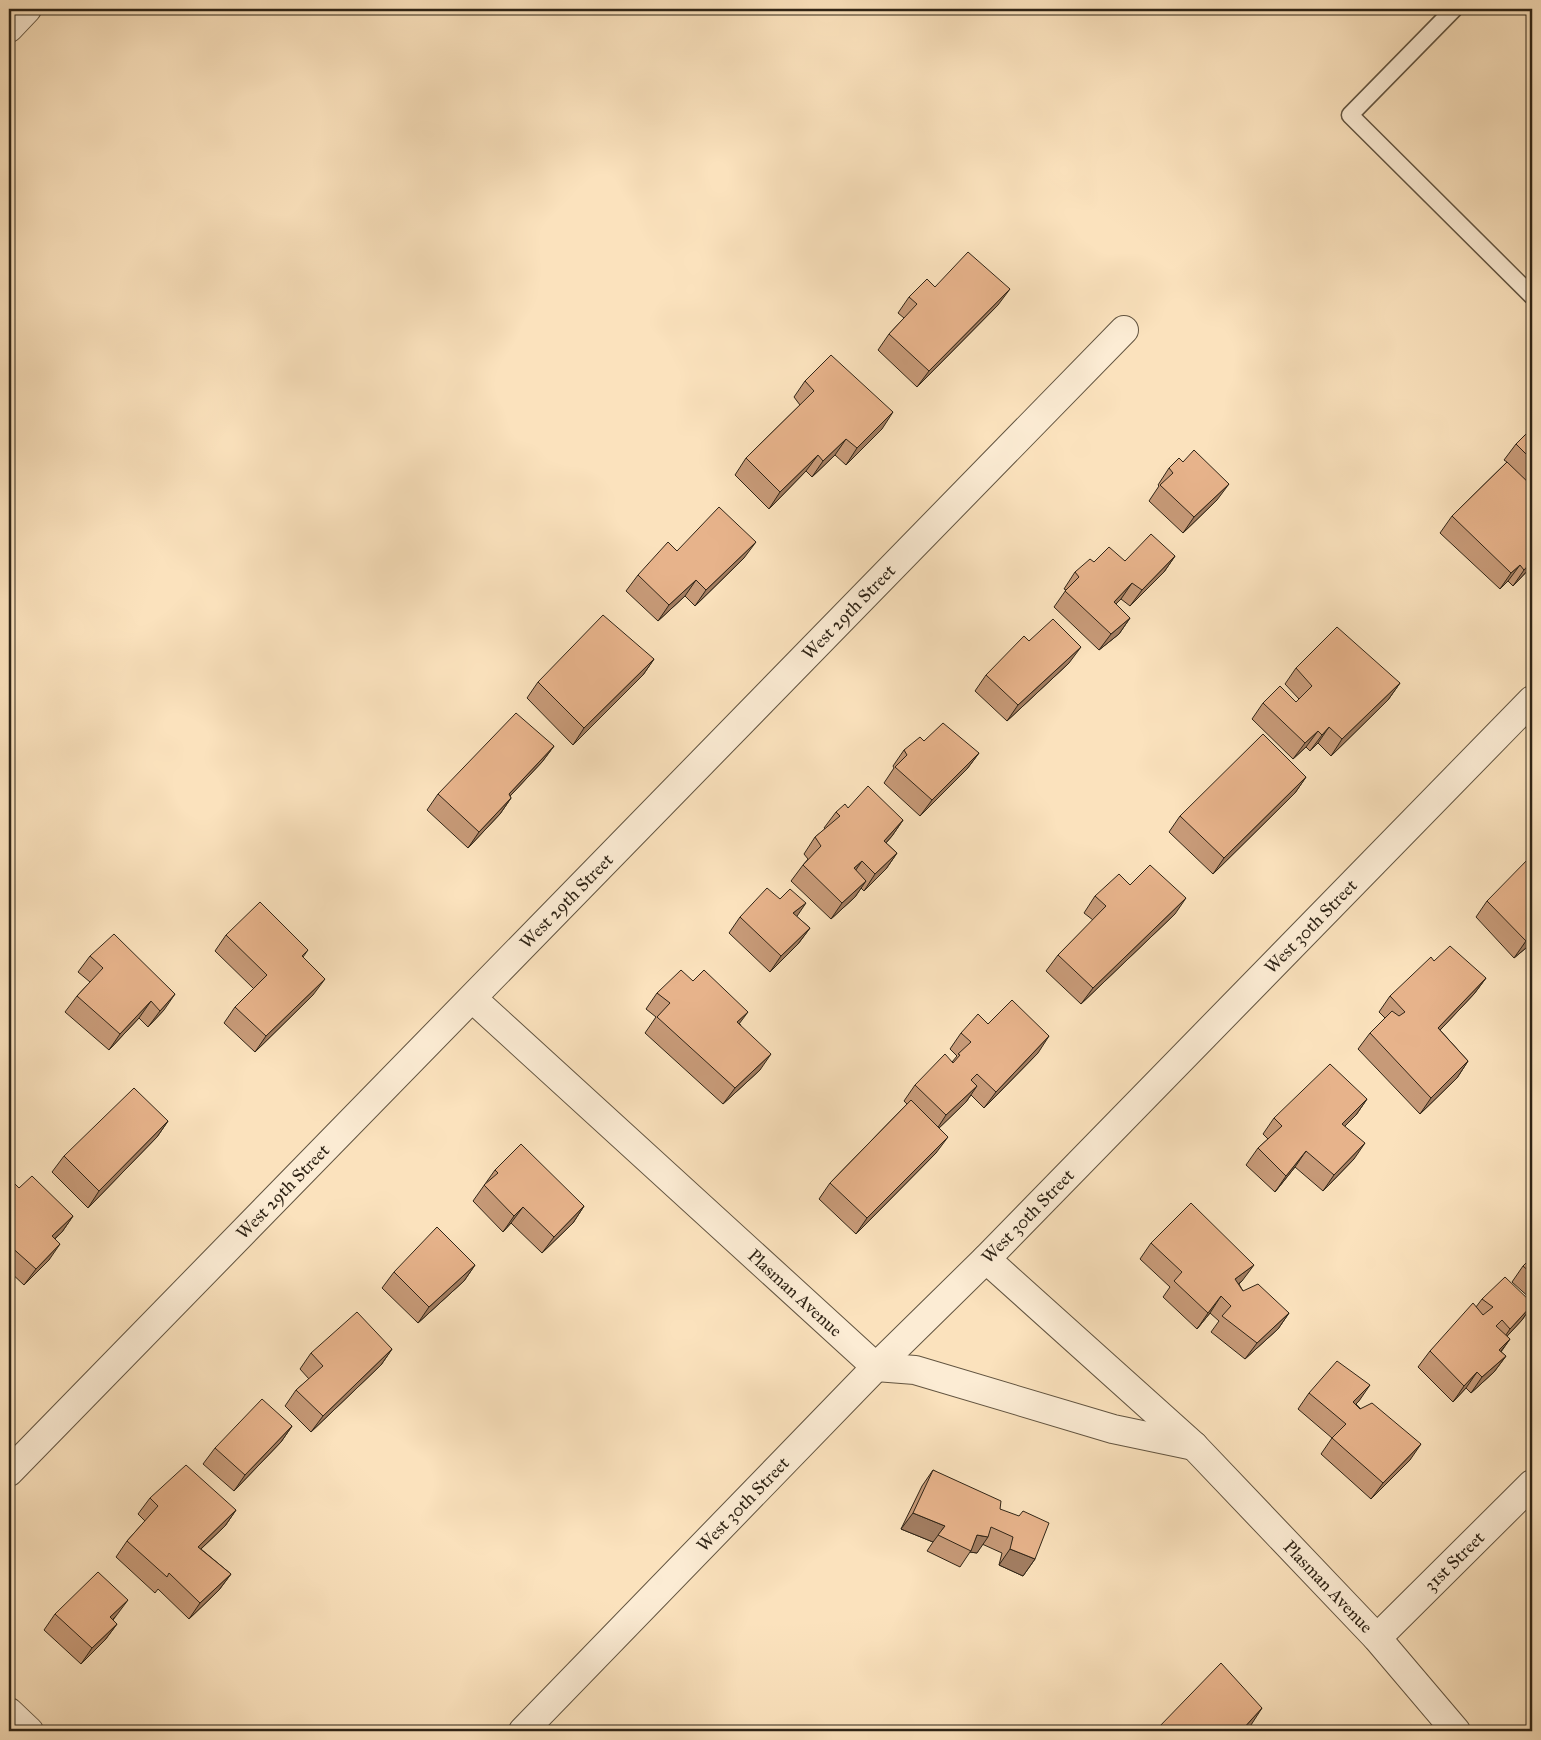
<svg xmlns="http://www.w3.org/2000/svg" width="1541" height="1740" viewBox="0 0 1541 1740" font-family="'IM FELL Great Primer',serif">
<rect width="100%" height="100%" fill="#fbe2bd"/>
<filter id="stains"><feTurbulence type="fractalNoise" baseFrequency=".004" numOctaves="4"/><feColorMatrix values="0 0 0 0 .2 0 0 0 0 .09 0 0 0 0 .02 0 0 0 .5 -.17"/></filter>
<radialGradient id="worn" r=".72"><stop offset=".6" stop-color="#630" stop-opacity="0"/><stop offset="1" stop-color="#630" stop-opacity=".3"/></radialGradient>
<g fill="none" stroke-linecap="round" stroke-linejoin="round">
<defs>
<polyline id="lane" points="1454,9 1350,115 1532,296"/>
<g id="street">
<polyline points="9,28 27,9"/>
<path id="s1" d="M473 999 876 1367 915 1370 1113 1429 1194 1446"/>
<path id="s2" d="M986 1259 1194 1446 1377 1638 1456 1731"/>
<path id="s3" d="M9 1472 1124 330"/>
<path id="s4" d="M1377 1638 1532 1484"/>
<polyline points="9,1712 29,1731"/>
<path id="s5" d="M523 1731 876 1367 986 1259 1532 700"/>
</g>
</defs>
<use href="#lane" stroke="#625440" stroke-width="19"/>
<use href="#street" stroke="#625440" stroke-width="30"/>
<use href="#lane" stroke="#fcecd4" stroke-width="16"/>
<use href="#street" stroke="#fcecd4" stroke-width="28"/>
</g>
<g fill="#c79a78" stroke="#2f2416">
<polygon points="935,287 998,305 917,387 878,350 889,334 904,318 898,313 909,297"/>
<polygon points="805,381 882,429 846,465 835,455 812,477 806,471 769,509 735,475 746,458 800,405 794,397"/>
<polygon points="1532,428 1532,566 1513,586 1508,581 1500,589 1440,533 1452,516 1507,462 1504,460 1516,444"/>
<polygon points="1169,468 1217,500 1183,533 1149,501 1159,486 1158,485"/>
<polygon points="677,551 744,558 695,606 685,596 658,621 626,591 638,575"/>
<polygon points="1175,556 1164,572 1130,606 1121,599 1116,604 1130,618 1119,634 1099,650 1054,607 1066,590 1064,589 1075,572 1094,562 1125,561"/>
<polygon points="1029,641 1069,663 1007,721 975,691 986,675"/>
<polygon points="654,659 643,675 573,745 527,698 538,682"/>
<polygon points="1296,668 1400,683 1388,700 1331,756 1318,743 1310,751 1306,747 1293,759 1252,719 1263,703 1296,702 1299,699 1285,684"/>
<polygon points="924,741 979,753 967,769 920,816 884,783 894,768 893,766 904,750"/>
<polygon points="554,746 542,762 510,796 511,798 500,814 468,848 427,810 438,794"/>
<polygon points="1306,777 1295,793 1213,874 1169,832 1180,816"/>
<polygon points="848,808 903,820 892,836 886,843 897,853 886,869 864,891 861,888 855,897 831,919 791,881 803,865 808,859 804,854 815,837 825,829 824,828 836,812"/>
<polygon points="1095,896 1175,914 1081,1004 1046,971 1058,955 1093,920 1084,913"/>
<polygon points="1487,901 1532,943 1514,958 1476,917"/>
<polygon points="796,916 810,928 798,944 770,972 729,933 740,917"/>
<polygon points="226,935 308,950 303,957 313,995 255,1052 224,1023 235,1007 254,989 215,951"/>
<polygon points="90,956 164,1010 148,1027 139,1018 109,1050 65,1012 77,996 90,982 78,972"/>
<polygon points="1434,961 1486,978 1474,994 1440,1030 1468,1061 1457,1078 1420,1114 1358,1049 1370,1033 1385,1018 1379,1012 1390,996"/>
<polygon points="657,993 740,1024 760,1070 723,1104 645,1033 656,1017 646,1009"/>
<polygon points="988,1024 1038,1053 984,1108 971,1095 966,1102 939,1128 936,1153 856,1234 819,1199 830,1183 907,1104 904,1101 915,1085 952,1062 957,1056 950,1049 961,1033"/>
<polygon points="1367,1099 1356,1115 1345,1126 1354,1159 1323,1191 1295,1167 1275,1192 1246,1165 1258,1148 1268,1139 1263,1134 1274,1118"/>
<polygon points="168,1121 157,1137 88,1208 52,1172 64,1156"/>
<polygon points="495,1170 584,1206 573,1223 542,1253 511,1223 503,1232 473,1201"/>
<polygon points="9,1178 19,1188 73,1216 62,1232 55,1239 49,1260 24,1285 9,1271"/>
<polygon points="1151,1243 1242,1281 1239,1284 1243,1291 1289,1313 1278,1329 1245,1359 1211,1332 1219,1321 1210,1313 1197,1329 1163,1297 1170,1287 1140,1259"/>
<polygon points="1532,1257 1532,1300 1512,1282 1523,1266"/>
<polygon points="475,1265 464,1281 418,1323 382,1288 394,1272"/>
<polygon points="1482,1299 1532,1306 1522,1320 1507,1336 1510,1339 1501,1352 1506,1356 1494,1372 1471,1393 1466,1388 1453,1402 1418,1367 1430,1351 1476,1307"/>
<polygon points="392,1349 381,1365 311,1432 285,1406 296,1390 309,1379 300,1369 311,1353"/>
<polygon points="1309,1393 1359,1401 1356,1404 1410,1460 1371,1499 1321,1454 1332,1438 1298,1409"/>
<polygon points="292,1426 281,1442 234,1491 203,1464 215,1448"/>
<polygon points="933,1470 1000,1509 1035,1559 1023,1576 999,1565 1002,1553 982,1544 977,1553 970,1552 960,1567 927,1551 933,1542 901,1529 922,1486"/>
<polygon points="150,1498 236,1510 225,1526 201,1549 231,1574 219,1590 189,1619 158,1589 155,1593 116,1557 127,1541 145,1521 138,1514"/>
<polygon points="55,1614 116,1616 113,1620 117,1624 105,1640 81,1664 44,1630"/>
</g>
<g fill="#a27d61" stroke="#2f2416">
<polygon points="1010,289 998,305 917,387 929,371"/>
<polygon points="893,412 882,429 846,465 857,448"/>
<polygon points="846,439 835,455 812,477 823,461"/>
<polygon points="818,455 806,471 769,509 780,492"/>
<polygon points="1229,484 1217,500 1183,533 1194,517"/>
<polygon points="756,542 744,558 695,606 706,590"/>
<polygon points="1175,556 1164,572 1130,606 1142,590"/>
<polygon points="1532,561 1532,566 1513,586 1524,570"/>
<polygon points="1520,565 1508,581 1500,589 1511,573"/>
<polygon points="696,580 685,596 658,621 669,605"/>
<polygon points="1132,583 1121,599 1102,618 1114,602"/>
<polygon points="1130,618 1119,634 1099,650 1111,634"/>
<polygon points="1081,647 1069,663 1007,721 1018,705"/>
<polygon points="654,659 643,675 573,745 584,728"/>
<polygon points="1400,683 1388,700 1331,756 1342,739"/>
<polygon points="1329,727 1318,743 1310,751 1322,735"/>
<polygon points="1318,731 1306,747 1293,759 1305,743"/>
<polygon points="554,746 542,762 497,810 509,794"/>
<polygon points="979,753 967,769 920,816 932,800"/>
<polygon points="1306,777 1295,793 1213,874 1224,858"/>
<polygon points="511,798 500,814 468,848 479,832"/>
<polygon points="903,820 892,836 873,857 884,841"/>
<polygon points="897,853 886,869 864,891 875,874"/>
<polygon points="862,861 851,877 854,868"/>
<polygon points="866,881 855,897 831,919 842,903"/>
<polygon points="1186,898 1175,914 1081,1004 1093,988"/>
<polygon points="806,903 795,919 793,913"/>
<polygon points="810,928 798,944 770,972 781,956"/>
<polygon points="1532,936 1532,943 1514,958 1526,941"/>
<polygon points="1486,978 1474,994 1427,1044 1438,1028"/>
<polygon points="325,979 313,995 255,1052 266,1036"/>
<polygon points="175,994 164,1010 148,1027 160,1011"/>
<polygon points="151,1001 139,1018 109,1050 120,1034"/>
<polygon points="748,1012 736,1028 737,1022"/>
<polygon points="1049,1036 1038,1053 984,1108 996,1092"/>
<polygon points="771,1054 760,1070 723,1104 735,1088"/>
<polygon points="1468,1061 1457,1078 1420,1114 1431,1098"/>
<polygon points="977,1086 966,1102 935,1132 946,1115"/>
<polygon points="1367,1099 1356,1115 1331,1140 1342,1124"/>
<polygon points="168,1121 157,1137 88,1208 99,1191"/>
<polygon points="948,1137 936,1153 856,1234 867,1218"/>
<polygon points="1365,1143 1354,1159 1323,1191 1334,1175"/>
<polygon points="1306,1151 1295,1167 1275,1192 1286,1176"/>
<polygon points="584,1206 573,1223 542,1253 554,1237"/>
<polygon points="523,1207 511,1223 503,1232 514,1216"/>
<polygon points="73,1216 62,1232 40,1252 52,1236"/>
<polygon points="60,1244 49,1260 24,1285 36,1269"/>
<polygon points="475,1265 464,1281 418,1323 429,1307"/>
<polygon points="1254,1265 1242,1281 1224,1295 1235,1279"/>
<polygon points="1221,1296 1210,1313 1197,1329 1208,1313"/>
<polygon points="1532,1305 1522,1320 1499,1345 1510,1329"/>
<polygon points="1289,1313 1278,1329 1245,1359 1257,1343"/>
<polygon points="1510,1339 1498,1355 1499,1350"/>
<polygon points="392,1349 381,1365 311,1432 323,1416"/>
<polygon points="1506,1356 1494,1372 1471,1393 1482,1377"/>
<polygon points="1477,1372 1466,1388 1453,1402 1464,1386"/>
<polygon points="1370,1385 1359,1401 1342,1418 1353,1402"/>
<polygon points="292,1426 281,1442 234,1491 245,1475"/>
<polygon points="1421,1444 1410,1460 1371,1499 1383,1483"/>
<polygon points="236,1510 225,1526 186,1563 198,1547"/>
<polygon points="913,1513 945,1526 933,1542 901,1529"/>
<polygon points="977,1535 988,1537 977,1553 970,1552"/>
<polygon points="1010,1549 1035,1559 1023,1576 999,1565"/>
<polygon points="231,1574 219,1590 189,1619 200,1603"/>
<polygon points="128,1600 116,1616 99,1633 110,1617"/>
<polygon points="117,1624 105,1640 81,1664 92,1648"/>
<polygon points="1262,1708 1251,1725 1245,1731 1241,1731"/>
</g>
<g fill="#e7b38b" stroke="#2f2416">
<polygon points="968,252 1010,289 929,371 889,334 917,304 909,297 927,279 935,287"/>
<polygon points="831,355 893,412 857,448 846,439 823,461 818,455 780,492 746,458 814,391 805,381"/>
<polygon points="1532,428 1532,460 1516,444"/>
<polygon points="1194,450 1229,484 1194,517 1160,485 1173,473 1169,468 1179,458 1183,462"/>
<polygon points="1507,462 1532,486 1532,561 1524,570 1520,565 1511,573 1452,516"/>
<polygon points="719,507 756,542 706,590 696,580 669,605 638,575 668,542 677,551"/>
<polygon points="1151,534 1175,556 1142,590 1132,583 1114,602 1130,618 1111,634 1065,591 1079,577 1075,572 1090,559 1094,562 1109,547 1125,561"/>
<polygon points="603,615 654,659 584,728 538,682"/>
<polygon points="1053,619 1081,647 1018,705 986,675 1024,636 1029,641"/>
<polygon points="1337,627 1400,683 1342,739 1329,727 1322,735 1318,731 1305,743 1263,703 1280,686 1296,702 1312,686 1296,668"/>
<polygon points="516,713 554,746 509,794 511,798 479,832 438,794"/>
<polygon points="943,723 979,753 932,800 895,767 907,755 904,750 920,737 924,741"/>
<polygon points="1263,734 1306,777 1224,858 1180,816"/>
<polygon points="868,786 903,820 884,841 897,853 875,874 862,861 854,868 866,881 842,903 803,865 821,846 815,837 840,816 836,812 845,804 848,808"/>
<polygon points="1532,855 1532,936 1526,941 1487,901"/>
<polygon points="1150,865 1186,898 1093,988 1058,955 1106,906 1095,896 1119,874 1130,885"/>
<polygon points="767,888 780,899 790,889 806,903 793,913 810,928 781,956 740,917"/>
<polygon points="260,902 308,950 302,956 325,979 266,1036 235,1007 267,975 226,935"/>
<polygon points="114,934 175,994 160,1011 151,1001 120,1034 77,996 103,968 90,956"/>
<polygon points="1450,946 1486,978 1438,1028 1468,1061 1431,1098 1370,1033 1392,1011 1399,1016 1405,1012 1390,996 1431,957 1434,961"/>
<polygon points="681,970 693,981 704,970 748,1012 737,1022 771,1054 735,1088 657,1017 670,1003 657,993"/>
<polygon points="1012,1000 1049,1036 996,1092 977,1074 971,1080 977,1086 946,1115 915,1085 945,1054 953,1063 960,1055 958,1054 971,1042 961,1033 978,1014 988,1024"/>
<polygon points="1330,1064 1367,1099 1342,1124 1365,1143 1334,1175 1306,1151 1286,1176 1258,1148 1282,1126 1274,1118"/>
<polygon points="134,1088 168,1121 99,1191 64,1156"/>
<polygon points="911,1100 948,1137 867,1218 830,1183"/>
<polygon points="521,1144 584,1206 554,1237 523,1207 514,1216 484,1185 498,1173 495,1170"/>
<polygon points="32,1176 73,1216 52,1236 60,1244 36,1269 9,1245 9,1178 19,1188"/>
<polygon points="1191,1203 1254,1265 1235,1279 1243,1291 1258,1284 1289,1313 1257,1343 1222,1316 1231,1306 1221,1296 1208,1313 1174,1281 1182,1272 1151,1243"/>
<polygon points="437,1227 475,1265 429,1307 394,1272"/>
<polygon points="1532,1257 1532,1274 1523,1266"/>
<polygon points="1505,1277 1532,1303 1532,1305 1510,1329 1502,1320 1496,1326 1510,1339 1499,1350 1506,1356 1482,1377 1477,1372 1464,1386 1430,1351 1473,1303 1483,1315 1493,1307 1482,1299"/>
<polygon points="357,1312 392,1349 323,1416 296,1390 323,1366 311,1353"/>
<polygon points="1337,1361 1370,1385 1353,1402 1360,1409 1372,1403 1421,1444 1383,1483 1332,1438 1346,1424 1309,1393"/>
<polygon points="262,1399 292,1426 245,1475 215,1448"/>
<polygon points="186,1465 236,1510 198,1547 231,1574 200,1603 169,1573 167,1577 127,1541 158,1506 150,1498"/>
<polygon points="933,1470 1001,1501 1000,1509 1019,1516 1023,1511 1049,1523 1035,1559 1010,1549 1013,1537 991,1527 988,1537 977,1535 971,1551 938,1535 945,1526 913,1513"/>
<polygon points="98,1572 128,1600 110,1617 117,1624 92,1648 55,1614"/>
<polygon points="1221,1663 1262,1708 1241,1731 1159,1731 1157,1729"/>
</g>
<g text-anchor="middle" stroke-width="4.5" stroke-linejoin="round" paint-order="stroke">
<g font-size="18" fill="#2f2416" stroke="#fcecd4">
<text dy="6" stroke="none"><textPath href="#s3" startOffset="1202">West 29th Street</textPath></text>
<text dy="6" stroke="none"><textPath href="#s3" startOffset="798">West 29th Street</textPath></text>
<text dy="6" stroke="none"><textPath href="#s5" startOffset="1126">West 30th Street</textPath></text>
<text dy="6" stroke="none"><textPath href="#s3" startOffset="392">West 29th Street</textPath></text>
<text dy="6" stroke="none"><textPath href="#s5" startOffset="721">West 30th Street</textPath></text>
<text dy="6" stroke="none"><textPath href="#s1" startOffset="436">Plasman Avenue</textPath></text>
<text dy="6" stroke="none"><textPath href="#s5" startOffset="316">West 30th Street</textPath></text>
<text dy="6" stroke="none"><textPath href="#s4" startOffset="109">31st Street</textPath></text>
<text dy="6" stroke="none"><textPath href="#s2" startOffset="474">Plasman Avenue</textPath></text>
</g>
</g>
<rect width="1541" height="1740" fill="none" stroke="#fbe2bd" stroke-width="30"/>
<rect x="10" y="10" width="1521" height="1720" fill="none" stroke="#2f2416" stroke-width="2.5"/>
<rect x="15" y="15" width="1511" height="1710" fill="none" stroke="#2f2416"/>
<rect width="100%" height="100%" filter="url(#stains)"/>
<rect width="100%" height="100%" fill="url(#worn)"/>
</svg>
